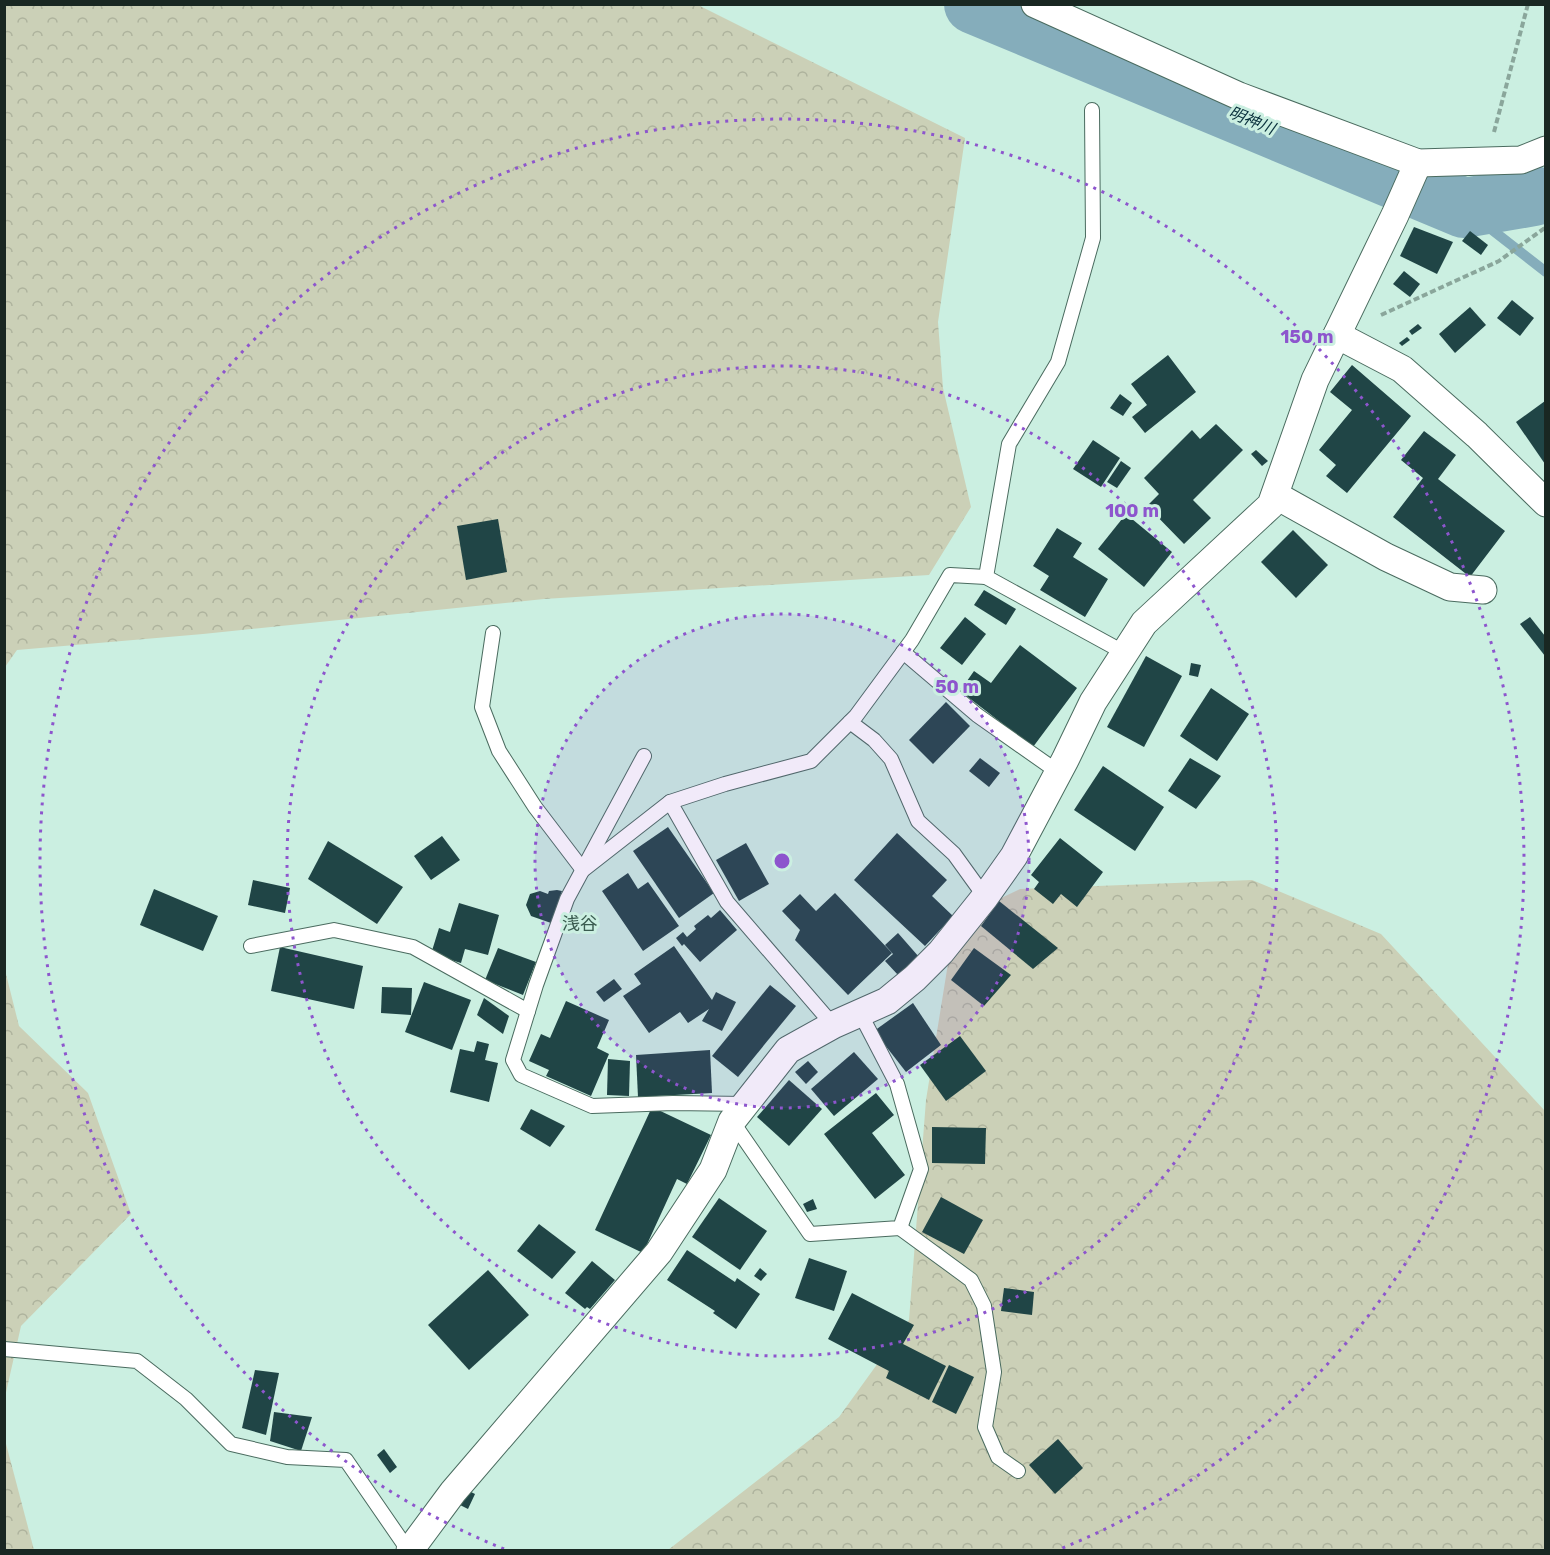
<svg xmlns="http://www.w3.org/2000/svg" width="1550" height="1555" viewBox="0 0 1550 1555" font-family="Rubik,'Noto Sans JP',sans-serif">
<defs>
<pattern id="forest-crowns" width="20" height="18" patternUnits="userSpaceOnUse" patternTransform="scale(1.5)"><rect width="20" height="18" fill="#cbd0b7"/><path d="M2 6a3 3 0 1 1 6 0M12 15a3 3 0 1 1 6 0" fill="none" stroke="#aeb39d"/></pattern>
</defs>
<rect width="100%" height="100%" fill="#cbefe1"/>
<g fill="url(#forest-crowns)">
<polygon points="5,5 698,5 965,138 938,322 943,388 971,507 929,575 544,599 203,634 17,650 5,667"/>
<polygon points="1252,880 1381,934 1545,1111 1545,1550 668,1550 839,1417 909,1320 926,1100 955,920 1020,889"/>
<polygon points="5,970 19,1026 88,1093 131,1214 21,1326 5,1397"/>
<polygon points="5,1440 34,1550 5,1550"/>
</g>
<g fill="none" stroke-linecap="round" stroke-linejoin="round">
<g stroke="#85adbb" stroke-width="10">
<polyline points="1534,196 1546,189"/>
<polyline points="1464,208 1546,272"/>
</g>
<polyline stroke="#85adbb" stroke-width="60" points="974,4 1464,208 1534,196"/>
</g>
<g fill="#204546">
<polygon points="1414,227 1453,242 1437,274 1400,256"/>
<polygon points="1470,231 1488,245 1481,255 1462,241"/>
<polygon points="1404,271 1420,284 1410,297 1393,284"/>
<polygon points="1512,300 1534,318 1520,336 1497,318"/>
<polygon points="1470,307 1486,325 1455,353 1439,334"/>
<polygon points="1418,324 1422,328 1412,335 1409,331"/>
<polygon points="1407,337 1410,340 1402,346 1399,343"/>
<polygon points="1168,355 1196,392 1145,433 1132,417 1147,405 1131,384"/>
<polygon points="1352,365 1411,416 1347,493 1326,476 1336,465 1319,450 1352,410 1330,392"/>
<polygon points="1120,394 1132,403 1123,416 1110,408"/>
<polygon points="1545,401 1545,464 1516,422"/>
<polygon points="1216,424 1243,450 1193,500 1211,518 1184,544 1147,506 1159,494 1144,478 1192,430 1200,439"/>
<polygon points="1424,431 1456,455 1438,479 1505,531 1470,577 1393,517 1423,478 1401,460"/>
<polygon points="1093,440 1120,458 1101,487 1073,469"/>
<polygon points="1256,450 1268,461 1262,466 1251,454"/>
<polygon points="1121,461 1131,468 1117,488 1107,482"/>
<polygon points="1126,514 1172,552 1144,587 1098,549"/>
<polygon points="498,519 507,572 466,580 457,526"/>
<polygon points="1057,528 1082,543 1073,557 1108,579 1085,617 1040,590 1049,576 1033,566"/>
<polygon points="1293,530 1328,565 1296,598 1261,562"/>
<polygon points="984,590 1016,609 1006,625 974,605"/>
<polygon points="965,617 986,634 962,665 940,648"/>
<polygon points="1530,617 1545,636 1545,656 1520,624"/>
<polygon points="1020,645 1077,688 1033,747 960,691 974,671 991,683"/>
<polygon points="1146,656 1182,676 1144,747 1107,727"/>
<polygon points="1191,663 1201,665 1198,677 1189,675"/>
<polygon points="1211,688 1249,714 1217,761 1180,736"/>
<polygon points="946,702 970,726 933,764 909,740"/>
<polygon points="980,758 1000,773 989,787 969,771"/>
<polygon points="1190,758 1221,776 1196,809 1168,791"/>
<polygon points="1103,766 1164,807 1135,851 1074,810"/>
<polygon points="668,827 714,893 679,918 633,851"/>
<polygon points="897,833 947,880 932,896 953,916 925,946 854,880"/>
<polygon points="442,836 460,860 431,880 414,856"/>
<polygon points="1060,838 1103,872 1077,907 1061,894 1053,904 1034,889 1039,882 1031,875"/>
<polygon points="328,841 403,887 377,924 308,879"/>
<polygon points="746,843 769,884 739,901 716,860"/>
<polygon points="628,873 638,889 648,882 679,926 643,951 602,891"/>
<polygon points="253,880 290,888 285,913 248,905"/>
<polygon points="154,889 218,916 203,951 140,925"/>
<polygon points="557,890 562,891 551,923 531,916 526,905 530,894 540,891 548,894 549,891"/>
<polygon points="835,893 892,953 848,995 795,940 800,930 782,911 800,894 816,911"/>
<polygon points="999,901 1058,948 1033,969 981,926"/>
<polygon points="459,903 499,915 488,955 465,949 461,963 431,954 439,928 450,932"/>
<polygon points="720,910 737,930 700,962 684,944 682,946 676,938 683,932 687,937 696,929 694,926 708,915 711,918"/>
<polygon points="898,933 919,957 898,975 885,961 893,954 885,945"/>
<polygon points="674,946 712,1000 716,992 736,1002 722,1031 702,1021 709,1009 688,1023 680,1012 649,1033 623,996 641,984 634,974"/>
<polygon points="280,947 363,966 354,1009 271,991"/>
<polygon points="498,948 536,962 523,995 485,980"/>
<polygon points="974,948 1011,975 984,1006 951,980"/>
<polygon points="614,979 622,989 604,1002 596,992"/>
<polygon points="424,982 471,1000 452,1050 405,1032"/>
<polygon points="770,985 796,1006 738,1077 712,1056"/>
<polygon points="382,987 412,988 411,1015 381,1013"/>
<polygon points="484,998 509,1016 503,1034 477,1015"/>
<polygon points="566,1001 609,1020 597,1048 609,1054 591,1096 546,1076 549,1070 529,1061 541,1034 550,1038"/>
<polygon points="913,1003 941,1045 906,1072 874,1031"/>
<polygon points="960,1036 986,1071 946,1101 920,1065"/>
<polygon points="477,1041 489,1044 485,1060 498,1063 489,1102 450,1092 460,1049 474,1052"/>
<polygon points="710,1050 712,1093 638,1097 636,1055"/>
<polygon points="854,1052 878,1079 834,1116 811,1089"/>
<polygon points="608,1059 630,1061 629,1096 607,1095"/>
<polygon points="808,1061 818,1072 806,1084 795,1072"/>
<polygon points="789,1080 822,1109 789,1146 757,1117"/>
<polygon points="876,1093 894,1115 872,1133 905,1175 875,1199 824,1134"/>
<polygon points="652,1107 711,1135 687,1184 677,1179 643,1253 595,1230"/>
<polygon points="531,1109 565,1126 550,1147 520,1129"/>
<polygon points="932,1127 986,1128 985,1164 932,1163"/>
<polygon points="941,1197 983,1220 964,1254 922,1232"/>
<polygon points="719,1198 767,1231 740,1270 692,1237"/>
<polygon points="813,1199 817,1209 807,1212 803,1204"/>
<polygon points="539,1224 576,1252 552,1279 517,1251"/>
<polygon points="687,1250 735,1282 737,1278 760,1294 736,1329 713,1313 715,1311 667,1280"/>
<polygon points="809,1258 847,1271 834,1311 795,1298"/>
<polygon points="592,1261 615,1280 590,1309 587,1307 585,1309 565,1293"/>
<polygon points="760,1268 767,1274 761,1281 754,1276"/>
<polygon points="488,1270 529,1315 469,1370 428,1325"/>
<polygon points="1004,1288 1034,1292 1032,1315 1001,1311"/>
<polygon points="852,1293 914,1325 903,1344 946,1366 929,1400 886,1378 889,1371 828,1339"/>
<polygon points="949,1365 974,1377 956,1414 932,1402"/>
<polygon points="255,1370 279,1373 266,1435 242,1428"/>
<polygon points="274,1412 312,1417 301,1451 270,1441"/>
<polygon points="1058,1439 1083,1468 1055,1494 1029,1465"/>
<polygon points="384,1449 397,1467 390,1473 377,1455"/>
<polygon points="467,1490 475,1494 468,1509 460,1505"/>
</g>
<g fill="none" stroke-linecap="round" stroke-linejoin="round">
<defs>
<g id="service">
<polyline points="1092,110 1093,238 1058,362 1009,444 986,577 1125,653"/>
<polyline points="493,633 482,707 499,751 535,807 583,870 670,802 725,784 811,761 856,716 912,640 950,575 986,577"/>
<polyline points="903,652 977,715 1058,772"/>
<polyline points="850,722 874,740 891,759 918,821 954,854 985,897"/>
<polyline points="644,756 567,899 536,985 513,1060 521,1075 592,1106 673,1103 745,1104"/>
<polyline points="670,802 727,902 833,1025"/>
<polyline points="251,946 334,930 413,947 528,1011"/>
<polyline points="732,1121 810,1234 900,1228 921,1169 897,1084 860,1013"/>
<polyline points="900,1228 971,1280 984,1306 994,1372 985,1427 998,1457 1018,1471"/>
<polyline points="4,1349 137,1361 186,1399 231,1444 287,1457 346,1460 408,1550"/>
</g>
<g id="minor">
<polyline points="1035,4 1239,96 1418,163 1521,160 1546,150"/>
<polyline points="1337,335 1402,369 1477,435 1546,503"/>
<polyline points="1275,495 1386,557 1450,587 1483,590"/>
<polyline points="410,1550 453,1492 659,1252 713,1170 732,1121 788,1050 833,1025 887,1001 915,978 941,952 985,897 1014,856 1065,760 1093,702 1144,623 1271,505 1315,380 1395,215 1418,163"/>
</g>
</defs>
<use href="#service" stroke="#4a6b5f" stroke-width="16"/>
<use href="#minor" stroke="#4a6b5f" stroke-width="29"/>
<g stroke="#8aa69b" stroke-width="4" stroke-dasharray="6 3" stroke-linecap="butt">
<polyline points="1494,132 1528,4"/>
<polyline points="1381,315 1499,261 1546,227"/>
</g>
<use href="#service" stroke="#fff" stroke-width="14"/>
<use href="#minor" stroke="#fff" stroke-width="27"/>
</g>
<circle cx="782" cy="861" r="247" fill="#8d55cd" fill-opacity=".12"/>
<g fill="none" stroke="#8d55cd" stroke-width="3" stroke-dasharray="3 6">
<circle cx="782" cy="861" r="247"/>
<circle cx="782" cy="861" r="495"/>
<path d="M504 1549A742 742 0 1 1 1060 1549"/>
</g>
<g text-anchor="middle" stroke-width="6" stroke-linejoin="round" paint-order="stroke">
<g font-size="16" font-style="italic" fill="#09303c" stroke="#cbefe1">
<text transform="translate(1252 120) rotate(22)" y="6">明神川</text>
</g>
<g font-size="18" fill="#3a5b4f" stroke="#cbefe1">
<text x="580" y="930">浅谷</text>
</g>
</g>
<circle cx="782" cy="861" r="9" fill="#8d55cd" stroke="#cbefe1" stroke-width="3"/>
<g font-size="18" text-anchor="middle" font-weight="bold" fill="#8d55cd" stroke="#cbefe1" stroke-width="6" stroke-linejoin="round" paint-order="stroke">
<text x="1307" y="343">150 m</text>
<text x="1132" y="517">100 m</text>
<text x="957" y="693">50 m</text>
</g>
<rect width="1550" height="1555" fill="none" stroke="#192722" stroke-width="12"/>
</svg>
